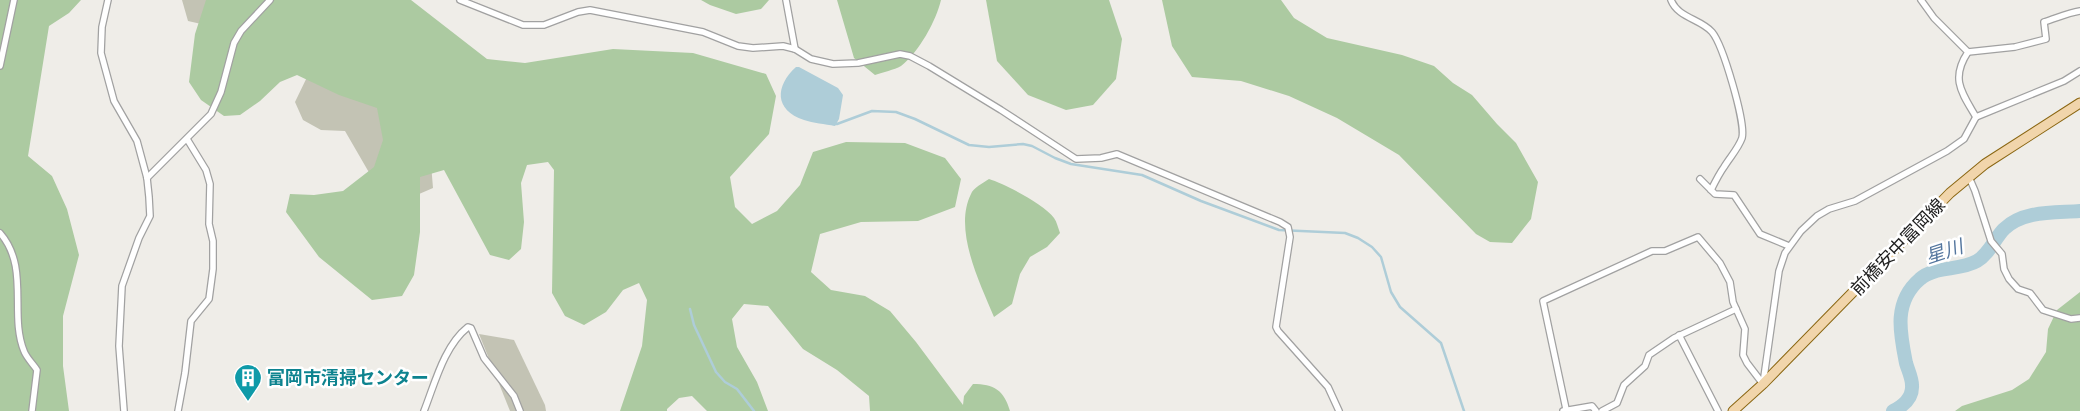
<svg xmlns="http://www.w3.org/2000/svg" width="2080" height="411" viewBox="0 0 2080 411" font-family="'IBM Plex Sans','Noto Sans JP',sans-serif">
<rect width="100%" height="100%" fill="#efede8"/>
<g fill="#c3c3b4">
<polygon points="182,0 308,0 428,127 433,188 389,207 345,131 321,130 303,120 295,102 310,71 219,28 188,21"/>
<polygon points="479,334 514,340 545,405 546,411 510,411"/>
</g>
<g fill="#accaa1">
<polygon points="0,0 81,0 69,13 49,26 28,156 52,176 67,209 79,255 63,316 63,366 69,411 0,411"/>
<path d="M206 0H411L487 59 525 63 613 49 693 53 766 74 776 96 769 134 730 177 735 207 752 224 777 211 800 185 813 152 846 142 905 143 945 158 961 179 955 207 918 221 861 222 820 234 811 272 831 290 865 296 890 311 916 342 963 405 964 396 973 384C994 384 1004 390 1010 411H870L869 396 837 370 803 349 768 306 744 304 732 319 737 347 757 382 768 411H707L692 396 679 398 667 409V411H620L642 346 647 300 639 283 623 290 606 312 584 325 565 316 552 293 554 170 548 162 527 165 521 183 524 222 521 249 509 260 490 255 444 170 420 177V232L414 275 402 296 372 300 319 257 286 212 290 194 314 195 343 191 374 167 383 140 377 108 339 95 297 75 280 82 260 101 240 115 224 116 201 100 189 82 195 34Z"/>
<polygon points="701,0 769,0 761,9 736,14 710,5"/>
<path d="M837 0H941C936 21 919 52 901 66 894 70 883 72 875 75L854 58Z"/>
<polygon points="986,0 1109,0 1122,39 1116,79 1093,105 1066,110 1028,95 997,61"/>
<polygon points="1162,0 1281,0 1294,18 1327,38 1402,55 1434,66 1453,83 1472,95 1497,124 1516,143 1538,182 1531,219 1512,243 1490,242 1476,234 1399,155 1337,118 1289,96 1241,81 1192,77 1172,46"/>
<path d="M989 179C1005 184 1044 204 1054 218 1057 222 1058 228 1060 233L1047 247 1030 257 1020 274 1012 304 994 317C980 283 953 230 971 194 973 188 983 183 989 179Z"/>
<polygon points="2080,292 2080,411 1955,411 1962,406 2012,390 2029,379 2046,352 2048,329 2057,310"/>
</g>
<path fill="#aecdd8" d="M796 67H799L838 88 843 95 839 119 835 126C825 124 813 123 804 120 774 110 775 86 796 67Z"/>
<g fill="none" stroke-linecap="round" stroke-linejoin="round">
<g stroke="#aecdd8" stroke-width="2.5">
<polyline points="833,124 837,124 872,111 896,112 915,119 969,145 989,147 1023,144 1032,146 1055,158 1071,164 1142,175 1201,201 1279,230 1345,233 1358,238 1372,247 1381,257 1391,292 1400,307 1441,343 1464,411"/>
<polyline points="690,309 694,325 716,372 725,382 737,389 754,411"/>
</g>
<path stroke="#aecdd8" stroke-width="14" d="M1893 411C1903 406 1913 398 1912 385 1912 378 1908 370 1906 363 1900 333 1893 302 1920 279 1934 266 1960 271 1977 261 1989 254 1995 238 2004 229 2024 210 2055 213 2080 211"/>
<defs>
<g id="street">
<polyline points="108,0 102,27 101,53 114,101 137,141 147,178 149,197 150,216 139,238 122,286 119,346 124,411"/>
<polyline points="460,0 523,25 544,25 578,12 590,10 703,32 738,46 753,48 783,46 795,49 811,59 833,64 858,63 900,54 910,56 929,66 1001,110 1076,159 1101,158 1117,154 1280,222 1288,227 1290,237 1276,327 1278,331 1328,387 1339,411"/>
<polyline points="786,0 795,49"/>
<path d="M1671 0C1678 18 1701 19 1712 32 1723 45 1746 123 1742 138 1738 149 1730 157 1724 167 1719 174 1715 182 1711 190"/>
<path d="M1921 0 1934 18 1968 52C1950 79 1962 93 1976 117"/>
<path d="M1968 52 2015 47 2046 39 2044 22C2057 18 2067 13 2080 11"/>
<polyline points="0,66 14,0"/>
<polyline points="1969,177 1975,191 1991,241 2002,254 2004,269 2009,279 2018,289 2030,293 2043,310 2071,319 2080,318"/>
<polyline points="147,178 211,114 221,92 234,43 241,31 270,0"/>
<polyline points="1700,179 1715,194 1734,195 1760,234 1789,246"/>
<path d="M0 233C30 267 9 315 24 351 26 357 33 364 37 370L32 411"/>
<polyline points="1679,335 1718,411"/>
<polyline points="1566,409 1543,301 1652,251 1665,251 1698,237 1720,263 1730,282 1733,302 1745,329 1743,355 1747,363 1763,384 1779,271 1785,253 1801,231 1817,216 1829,209 1855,201 1947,151 1964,139 1976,117 2064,81 2080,71"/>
<polyline points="178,411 185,373 191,321 209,299 213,269 213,241 209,224 210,184 206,170 187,139"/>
<path d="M424 411C435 383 444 346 468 327L471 328 484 358 514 396 520 411"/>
<polyline points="1563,411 1592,406 1596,411"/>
<polyline points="1602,411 1617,403 1624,385 1645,366 1649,355 1674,338 1736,309"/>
</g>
<polyline id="primary" points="1733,411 1763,384 1950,193 1985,164 2080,103"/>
</defs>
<use href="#street" stroke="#a1a1a1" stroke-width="8"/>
<use href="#primary" stroke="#8a6612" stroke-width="11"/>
<use href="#street" stroke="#fff" stroke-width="5.5"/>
<use href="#primary" stroke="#f1d5ab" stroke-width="9"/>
</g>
<defs>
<symbol id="building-pin" viewBox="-11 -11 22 30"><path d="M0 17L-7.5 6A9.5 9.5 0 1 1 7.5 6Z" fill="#0f9aa8" stroke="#fff"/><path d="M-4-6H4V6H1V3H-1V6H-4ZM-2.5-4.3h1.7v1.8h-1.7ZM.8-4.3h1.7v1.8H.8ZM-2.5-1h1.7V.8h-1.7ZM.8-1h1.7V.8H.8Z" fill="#fff"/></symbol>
</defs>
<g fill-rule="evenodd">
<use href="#building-pin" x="232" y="362" width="32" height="43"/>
</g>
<g text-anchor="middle" stroke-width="5" stroke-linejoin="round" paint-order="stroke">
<g font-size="18" fill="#202020" stroke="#fff">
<text transform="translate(1898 247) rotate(-46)" y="6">前橋安中富岡線</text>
</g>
<g font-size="18" font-weight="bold" fill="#0d838f" stroke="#fff" text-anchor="start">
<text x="267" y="384">富岡市清掃センター</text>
</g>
<g font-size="19" font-style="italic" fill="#54769e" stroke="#fff">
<text transform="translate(1944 251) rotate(-18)" y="7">星川</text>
</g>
</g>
</svg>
